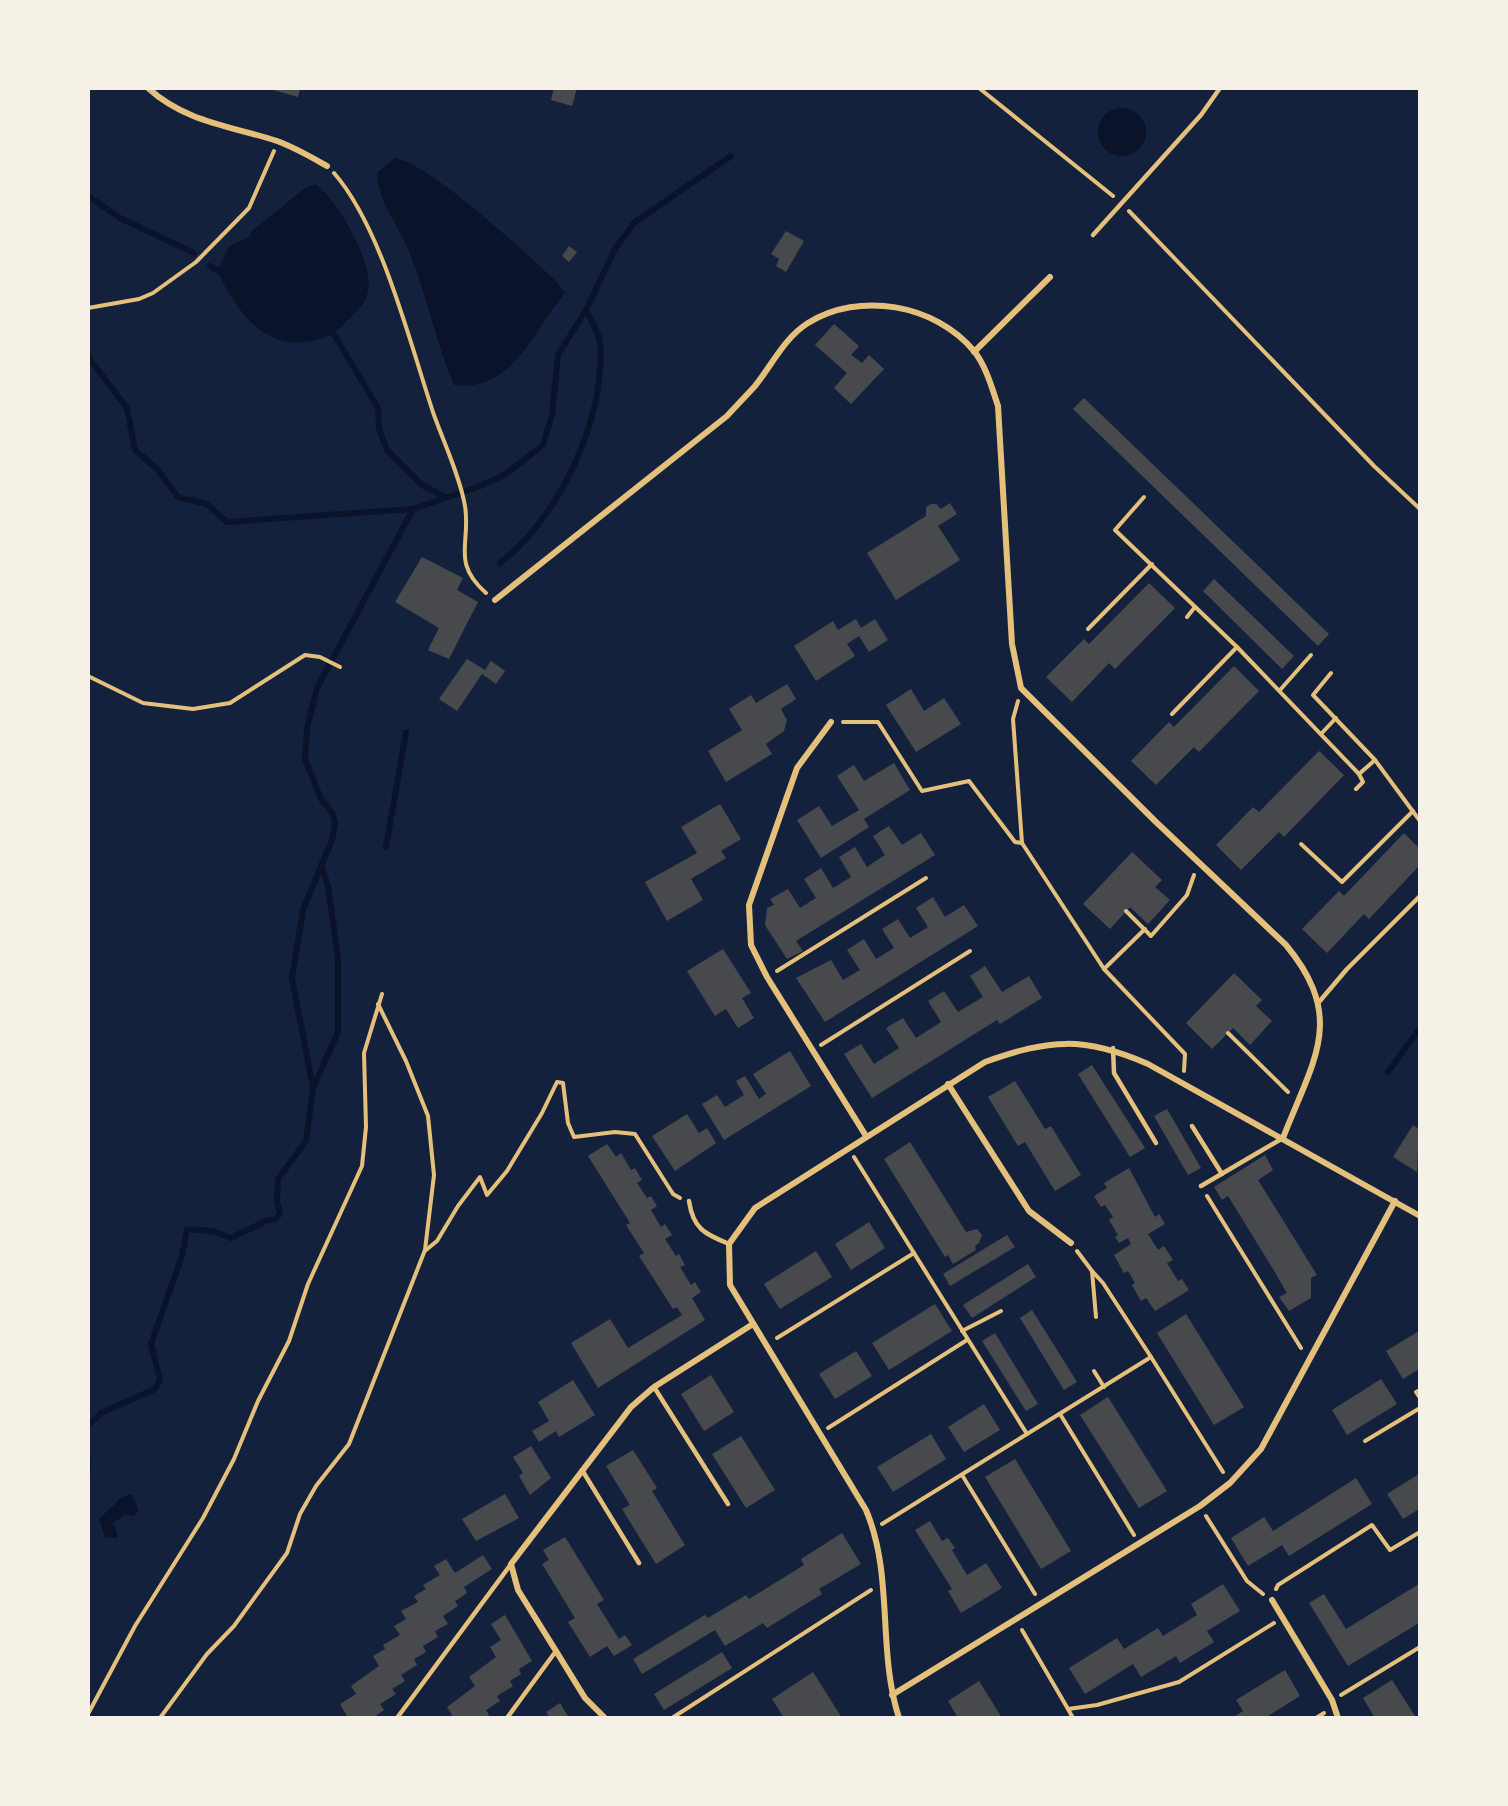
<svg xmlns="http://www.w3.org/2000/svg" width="1508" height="1806" viewBox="0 0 1508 1806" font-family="'DM Sans',sans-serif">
<rect width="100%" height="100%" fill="#14213d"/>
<g fill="#0b132b">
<circle cx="1122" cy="132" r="24"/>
<path d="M395 158C432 165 523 251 554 279L565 293C532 332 513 392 454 385 435 341 427 293 408 249 398 224 378 202 377 173Z"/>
<path d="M316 184C339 203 374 262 368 292 365 306 352 315 343 325 334 335 320 340 307 342 260 348 235 307 217 271L229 246 248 238 252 231 305 188Z"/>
<polygon points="132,1494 139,1511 133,1516 125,1515 113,1523 117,1532 117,1538 105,1537 99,1519 122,1497"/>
</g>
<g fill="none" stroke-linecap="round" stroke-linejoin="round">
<g stroke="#0b132b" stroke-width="6">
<polyline points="88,196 120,218 194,253"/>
<polyline points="210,266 224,274"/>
<polyline points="329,326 378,408 379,429 387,450 422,485 445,497"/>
<polyline points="88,357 127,408 135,450 158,470 178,497 207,504 227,522 413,509"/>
<path d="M500 563C559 518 606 418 600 344 600 333 590 320 586 310"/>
<polyline points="386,847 406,732"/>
<polyline points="1388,1072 1420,1028"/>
<polyline points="313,1088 338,1032 338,958 328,886 321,865"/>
<polyline points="88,1426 101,1413 155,1389 160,1380 151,1344 182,1256 187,1229 213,1231 231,1238 268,1220 276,1219 280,1213 277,1202 278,1179 306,1141 313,1088 292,978 303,910 332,840 335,823 333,814 321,799 305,759 307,728 317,688 413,509 478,487 506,474 543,445 552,415 558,355 586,310 615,249 635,222 731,156"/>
<polyline points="88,1459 88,1474"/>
</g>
</g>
<g fill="#48494c">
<polygon points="266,88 300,88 298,97"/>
<polygon points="554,88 577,88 572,106 551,100"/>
<polygon points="786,231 804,241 786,272 776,266 779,259 771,254"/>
<polygon points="569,246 577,252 569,262 562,256"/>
<polygon points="834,324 859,346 851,355 862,363 869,355 884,369 851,404 834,388 847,373 815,345"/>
<polygon points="1084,398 1329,634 1318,646 1073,409"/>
<polygon points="950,503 957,514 938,526 960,560 896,600 867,553 926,516 926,507 931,504 936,504 941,509"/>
<polygon points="422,557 463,578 457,590 478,602 449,659 428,650 439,628 395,602"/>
<polygon points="1214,579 1294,656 1282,669 1203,591"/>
<polygon points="1149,583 1175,608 1115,669 1109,663 1072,702 1046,677 1084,639 1089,644"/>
<polygon points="856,619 861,628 875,619 888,640 869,652 859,636 847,644 855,656 816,681 794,646 833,621 838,630"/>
<polygon points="467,659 485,670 491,661 505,671 496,684 482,674 457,711 439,699"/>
<polygon points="1234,666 1259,691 1199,752 1194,747 1156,785 1131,761 1169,722 1174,727"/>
<polygon points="787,684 796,699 781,709 787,720 784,731 766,744 772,754 726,782 708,751 742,730 729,709 751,695 756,703"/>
<polygon points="911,689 924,711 944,698 961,724 916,752 886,705"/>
<polygon points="1319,751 1344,775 1284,837 1279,832 1241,870 1216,845 1253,807 1259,812"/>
<polygon points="894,763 910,790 864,819 869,827 821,858 797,820 819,806 832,826 859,810 837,776 854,765 864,781"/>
<polygon points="720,804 741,839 721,851 726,858 691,879 703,900 667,921 645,882 697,853 681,827"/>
<polygon points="889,826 902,845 921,833 935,855 796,941 803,951 787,959 765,925 767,908 774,905 770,899 788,889 800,908 816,898 804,879 821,868 833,888 851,877 839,857 855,847 867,867 885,855 873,836"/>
<polygon points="1404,833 1419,848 1419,866 1369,919 1364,914 1327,953 1302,929 1339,891 1344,896"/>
<polygon points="1132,852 1162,880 1155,887 1170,900 1148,924 1130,907 1110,929 1083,904"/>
<polygon points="933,897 945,917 964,905 978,926 825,1022 796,978 831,960 843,980 860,970 847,950 864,939 876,959 894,948 882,929 898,919 910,938 928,927 916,908"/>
<polygon points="723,949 751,993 742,998 754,1018 738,1028 726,1009 715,1016 687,971"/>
<polygon points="985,966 1002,992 1029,976 1042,998 1000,1024 997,1020 872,1098 844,1054 861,1044 874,1064 899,1048 886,1028 903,1018 916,1038 941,1022 928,1001 944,991 958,1012 983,997 970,976"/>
<polygon points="1234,973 1262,1000 1256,1006 1272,1021 1250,1045 1233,1028 1212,1049 1186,1023"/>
<polygon points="790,1051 811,1086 724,1140 702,1104 717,1095 725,1107 744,1095 736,1081 745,1076 759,1099 766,1094 753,1074"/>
<polygon points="1092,1065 1145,1148 1130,1157 1078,1074"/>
<polygon points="1015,1081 1045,1129 1051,1126 1081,1175 1055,1191 1025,1142 1018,1146 988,1097"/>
<polygon points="1167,1109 1201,1168 1188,1175 1154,1116"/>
<polygon points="687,1114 699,1133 707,1128 716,1143 675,1171 652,1136"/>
<polygon points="1413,1125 1419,1129 1417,1172 1393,1157"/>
<polygon points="910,1142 966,1232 977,1229 982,1235 979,1243 975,1246 976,1250 953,1264 948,1255 945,1257 884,1159"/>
<polygon points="607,1144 616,1157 621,1153 631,1170 635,1168 642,1180 637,1183 647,1198 651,1196 657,1206 651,1210 661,1227 665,1224 672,1235 665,1239 676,1256 679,1254 685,1265 680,1267 691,1285 695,1282 701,1292 692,1298 705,1320 598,1388 571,1343 610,1319 628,1348 682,1315 677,1307 673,1309 639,1256 644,1253 626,1225 630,1223 588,1156"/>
<polygon points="1265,1155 1273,1170 1258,1180 1317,1275 1311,1278 1311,1298 1289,1311 1279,1297 1287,1293 1273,1269 1228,1196 1222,1200 1214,1187"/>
<polygon points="1129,1168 1155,1217 1159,1214 1165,1224 1148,1234 1158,1250 1164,1246 1173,1260 1167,1263 1178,1281 1182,1279 1189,1290 1155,1311 1146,1298 1141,1301 1132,1285 1135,1283 1128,1271 1124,1273 1114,1255 1131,1244 1128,1238 1119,1243 1115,1237 1118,1235 1109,1220 1113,1217 1105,1205 1101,1207 1094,1196 1107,1188 1104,1183"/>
<polygon points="869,1222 885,1248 851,1270 835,1244"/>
<polygon points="1007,1235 1015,1247 950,1286 943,1274"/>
<polygon points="816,1251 832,1277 780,1309 764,1284"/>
<polygon points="1028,1264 1036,1277 972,1318 963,1305"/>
<polygon points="935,1304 952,1331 889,1370 872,1343"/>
<polygon points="1032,1310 1077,1382 1064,1390 1020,1318"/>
<polygon points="1186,1314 1244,1407 1214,1425 1157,1333"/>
<polygon points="1419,1331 1419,1369 1403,1379 1386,1351"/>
<polygon points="995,1333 1038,1404 1026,1411 982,1341"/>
<polygon points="856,1351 872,1376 835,1399 819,1374"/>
<polygon points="711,1375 734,1412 704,1431 681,1394"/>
<polygon points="1381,1379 1397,1404 1347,1435 1332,1410"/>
<polygon points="573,1380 595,1415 559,1437 556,1431 539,1442 532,1431 549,1421 538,1402"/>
<polygon points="1108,1397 1167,1491 1139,1508 1080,1415"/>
<polygon points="984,1404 1000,1430 964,1452 948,1427"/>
<polygon points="931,1434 946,1459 893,1492 877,1467"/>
<polygon points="741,1436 775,1490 746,1508 712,1454"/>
<polygon points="531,1446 551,1478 530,1495 519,1476 523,1473 513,1457"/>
<polygon points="633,1450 657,1488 652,1491 685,1545 656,1564 622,1509 630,1505 606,1466"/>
<polygon points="1015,1459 1071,1551 1041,1569 985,1477"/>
<polygon points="1419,1474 1419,1509 1403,1519 1387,1494"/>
<polygon points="1356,1478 1372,1504 1289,1556 1282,1545 1248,1566 1231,1538 1264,1517 1273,1531"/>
<polygon points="505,1494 519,1518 476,1541 462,1519"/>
<polygon points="930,1521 942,1541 948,1538 955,1548 952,1550 967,1575 986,1563 1002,1588 961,1613 948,1591 952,1589 915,1530"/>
<polygon points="842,1533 861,1564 819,1589 822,1594 767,1628 763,1623 725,1646 715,1630 642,1674 633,1659 705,1615 708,1618 746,1595 749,1599 804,1565 801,1559"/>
<polygon points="565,1537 604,1600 597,1604 619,1639 625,1635 632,1645 614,1656 607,1646 590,1657 568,1622 575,1618 542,1564 549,1560 543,1550"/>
<polygon points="483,1555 492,1569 464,1587 467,1593 455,1601 458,1606 443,1616 448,1624 435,1631 438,1637 423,1646 426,1652 414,1659 417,1665 401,1675 405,1681 392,1689 396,1694 380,1704 384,1710 373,1718 348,1718 340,1704 356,1694 351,1686 379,1666 373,1656 385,1649 383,1645 400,1635 394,1626 406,1619 401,1611 418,1602 414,1596 426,1589 423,1585 440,1575 434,1566 446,1559 455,1573"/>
<polygon points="1223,1584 1240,1611 1207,1631 1214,1642 1180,1663 1176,1656 1141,1677 1133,1664 1085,1694 1069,1668 1117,1638 1124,1649 1158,1628 1163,1636 1197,1615 1191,1604"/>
<polygon points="1419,1584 1419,1623 1348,1666 1309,1603 1324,1594 1346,1629"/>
<polygon points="505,1615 532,1661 519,1669 521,1674 510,1681 513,1686 497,1696 500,1701 486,1710 489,1715 486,1718 449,1718 452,1715 447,1707 475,1686 469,1677 496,1657 490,1647 501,1640 491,1624"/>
<polygon points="722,1652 732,1668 664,1710 654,1694"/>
<polygon points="1285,1670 1300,1696 1265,1718 1232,1718 1243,1711 1236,1700"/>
<polygon points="813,1672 842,1718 784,1718 772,1699"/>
<polygon points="1392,1680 1415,1716 1413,1718 1375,1718 1363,1698"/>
<polygon points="979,1681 1002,1718 958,1718 948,1701"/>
<polygon points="560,1703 569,1718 550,1718 546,1712"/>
</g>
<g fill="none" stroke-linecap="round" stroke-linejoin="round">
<g stroke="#e5c07b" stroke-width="4">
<polyline points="979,88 1113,196"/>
<path d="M334 173C382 228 410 344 434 415 444 443 460 477 465 506 471 544 451 562 486 593"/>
<polyline points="1129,211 1374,466 1420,509"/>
<polyline points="88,308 139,299 153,293 196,262 249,208 274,151"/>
<polyline points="1144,497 1115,530 1237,647"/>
<polyline points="1187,617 1195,607"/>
<polyline points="1088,629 1152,564"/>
<polyline points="1331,673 1313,695 1375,760 1420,821"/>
<polyline points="88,676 143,703 193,709 230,703 305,655 320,657 340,667"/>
<polyline points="1280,690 1311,655"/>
<polyline points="1018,701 1013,719 1022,843 1104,969 1185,1054 1184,1071"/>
<polyline points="1172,714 1237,647 1359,774 1363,782 1356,789"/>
<polyline points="843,722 878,722 922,791 969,781 1015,842 1022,843"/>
<polyline points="1321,734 1336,718"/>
<polyline points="1359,774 1375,760"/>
<polyline points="1301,844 1342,882 1413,811"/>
<polyline points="1126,911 1151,936 1187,895 1194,875"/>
<polyline points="1104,969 1145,929"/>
<polyline points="777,971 926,878"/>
<polyline points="1228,1033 1288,1092"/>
<polyline points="821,1045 970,951"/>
<polyline points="854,1157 1027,1434 882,1524"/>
<polyline points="1207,1196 1301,1348"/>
<polyline points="426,1250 437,1241 458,1206 480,1177 487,1195 507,1171 542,1113 557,1082 563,1083 568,1123 574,1137 615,1132 635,1134 673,1194 680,1198"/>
<polyline points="1077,1251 1092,1271 1096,1317"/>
<polyline points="1092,1271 1103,1283 1151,1357 1223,1472"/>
<polyline points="962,1331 1001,1311"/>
<polyline points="777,1338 914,1253"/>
<polyline points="1094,1371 1104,1387"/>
<polyline points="1420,1390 1416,1392 1420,1398"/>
<polyline points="1060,1414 1134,1535"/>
<polyline points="828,1428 967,1340"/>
<polyline points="1027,1434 1151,1357"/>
<polyline points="1365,1441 1420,1408"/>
<polyline points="962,1475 1035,1594"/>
<polyline points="1206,1516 1247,1581 1263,1594"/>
<polyline points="1276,1589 1278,1585 1372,1525 1390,1550 1420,1532"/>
<polyline points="1022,1630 1068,1709"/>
<polyline points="1341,1695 1420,1647"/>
<polyline points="88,1714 135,1626 203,1518 234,1459 258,1401 289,1341 308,1284 362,1166 366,1127 364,1053 382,994"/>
<polyline points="160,1718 207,1654 234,1626 287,1553 300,1514 316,1486 349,1444 425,1250 434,1175 428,1116 406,1061 378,1004"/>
<polyline points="672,1718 871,1590"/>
<polyline points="1073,1718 1068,1709 1097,1705 1179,1682 1274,1623"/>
<polyline points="1316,1718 1324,1713"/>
</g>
<g stroke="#e5c07b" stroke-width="4.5">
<polyline points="1093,235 1201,115 1220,88"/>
<polyline points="1319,1002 1347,969 1420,896"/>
<polyline points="1113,1048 1114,1073 1156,1143"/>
<polyline points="1192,1126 1222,1174"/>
<polyline points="1201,1186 1283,1138"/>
<path d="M689 1201C693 1229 705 1234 729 1244"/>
<polyline points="654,1387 728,1504"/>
<polyline points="582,1470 639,1563"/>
<polyline points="397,1718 511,1564"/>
<polyline points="507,1718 556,1651"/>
</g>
<g stroke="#e5c07b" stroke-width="6">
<path d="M148 88C185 122 231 126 277 141 294 147 311 157 327 166"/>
<polyline points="974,352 1050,277"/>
<path d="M495 600 727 416C736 406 746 396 755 386 772 365 784 338 808 323 859 291 935 304 974 351 986 366 992 388 998 406L1012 644 1021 688 1155 821 1286 945C1347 1019 1313 1060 1283 1138"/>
<polyline points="831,722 797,768 749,905 751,945 767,977 866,1136"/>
<polyline points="948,1084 1029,1211 1071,1243"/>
<polyline points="1272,1600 1332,1700 1338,1718"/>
<polyline points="892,1695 1200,1506 1230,1483 1261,1449 1395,1201"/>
<polyline points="605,1718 585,1698 556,1651 518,1590 511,1564 631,1407 654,1387 753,1324"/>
<path d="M899 1718C877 1650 894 1576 866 1510L730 1285 729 1244 755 1208 985 1062C1050 1039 1083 1036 1148 1064L1420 1216"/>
</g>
</g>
<rect width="1508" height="1806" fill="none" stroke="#f6f1e7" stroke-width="180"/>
</svg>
